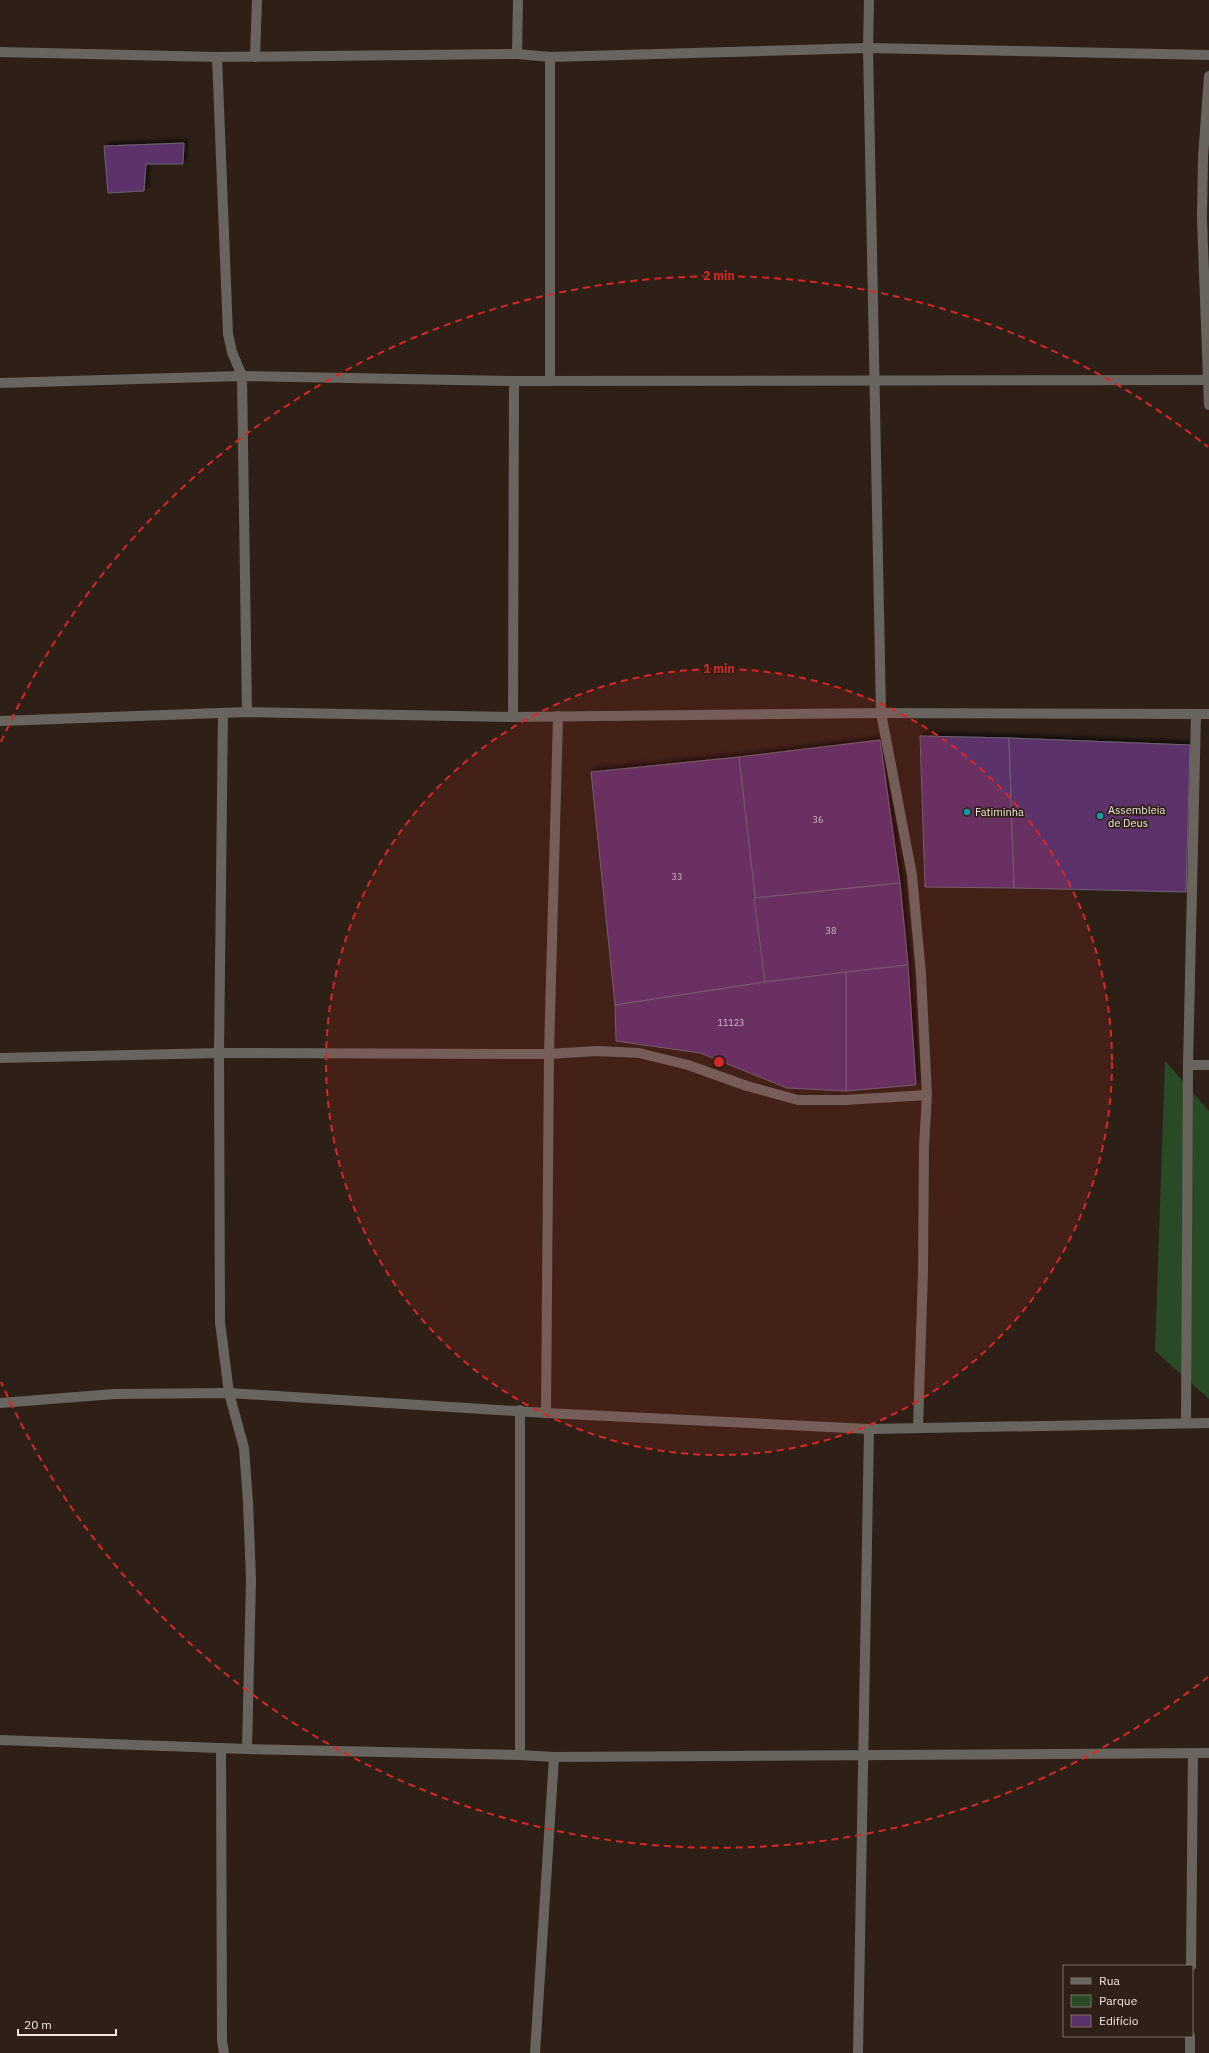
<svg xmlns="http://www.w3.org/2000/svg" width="1209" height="2053" viewBox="0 0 1209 2053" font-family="'IBM Plex Sans',sans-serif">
<defs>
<filter id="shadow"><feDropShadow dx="3.5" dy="-3.5" stdDeviation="2" flood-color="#0009"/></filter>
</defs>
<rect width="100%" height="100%" fill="#2f2017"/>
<polygon fill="#294a26" points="1165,1061 1209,1111 1209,1399 1155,1351"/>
<g fill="#5b336b" stroke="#6d6272" filter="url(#shadow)">
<polygon points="184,143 183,164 146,164 144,191 108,193 104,146"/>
<polygon points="920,736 1009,738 1014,888 925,887"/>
<polygon points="1009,738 1190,745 1186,892 1014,888"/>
<polygon points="880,740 900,883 754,898 739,757"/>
<polygon points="739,757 765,982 615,1005 591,772"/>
<polygon points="900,883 908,965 765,982 754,898"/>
<polygon points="908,965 916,1085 846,1091 846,972"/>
<polygon points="846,972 846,1091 787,1088 700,1053 616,1041 615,1005 765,982"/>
</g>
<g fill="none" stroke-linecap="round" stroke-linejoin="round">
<g stroke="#69655e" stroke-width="10">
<polyline points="869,0 868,48 881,713 912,875 921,974 927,1095 924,1146 923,1270 918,1428"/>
<polyline points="0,52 217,57 517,54 550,57 868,48 1209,55"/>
<polyline points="517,54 518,0"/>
<polyline points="217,57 228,334 232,352 242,376 247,712"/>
<polyline points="255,57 257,0"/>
<polyline points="1209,76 1203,157 1202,219 1209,405"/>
<polyline points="550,380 550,57"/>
<polyline points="0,383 242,376 514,381 1207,380"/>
<polyline points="223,713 219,1053 220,1322 229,1393 244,1448 248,1502 251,1579 247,1749"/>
<polyline points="513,717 514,381"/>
<polyline points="0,721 247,712 513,717 881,713 1209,714"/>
<polyline points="0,1058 219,1053 549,1054 597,1051 639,1053 688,1065 747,1086 798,1100 845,1100 927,1095"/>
<polyline points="1188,1065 1209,1065"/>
<polyline points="0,1403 114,1394 229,1393 546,1413 869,1429 1209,1423"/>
<polyline points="520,1410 520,1755"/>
<polyline points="546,1413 549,1054 558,716"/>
<polyline points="1186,1423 1188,1065 1196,714"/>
<polyline points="0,1740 247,1749 520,1755 554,1757 1209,1753"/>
<polyline points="221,1748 222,2041 224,2053"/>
<polyline points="1191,1966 1193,1753"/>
<polyline points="535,2053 554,1757"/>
<polyline points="858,2053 869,1429"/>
<polyline points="1190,2053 1190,2036"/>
</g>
</g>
<circle cx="719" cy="1062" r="393" fill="#d62828" fill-opacity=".12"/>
<g fill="none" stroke="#d62828" stroke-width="2" stroke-dasharray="7 5">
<circle cx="719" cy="1062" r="393"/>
<path d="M1208 1677A786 786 0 0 1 1 1382M1 742A786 786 0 0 1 1208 447"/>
</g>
<g fill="#0f9aa8" stroke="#2f2017" stroke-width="1.5">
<circle cx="967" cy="812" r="4"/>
<circle cx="1100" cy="816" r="4"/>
</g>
<g text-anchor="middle" stroke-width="3.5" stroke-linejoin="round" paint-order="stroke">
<g font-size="9" fill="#cbb8c2">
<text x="818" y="823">36</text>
<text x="677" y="880">33</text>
<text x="831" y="934">38</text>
<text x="731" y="1026">11123</text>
</g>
<g font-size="11" fill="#f0e5df" stroke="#2f2017" text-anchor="start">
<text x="1108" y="814">Assembleia<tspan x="1108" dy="13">de Deus</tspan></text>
<text x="975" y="816">Fatiminha</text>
</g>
</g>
<circle cx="719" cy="1062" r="6" fill="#d62828" stroke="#2f2017" stroke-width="2"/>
<g font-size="12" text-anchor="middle" font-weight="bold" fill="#d62828" stroke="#2f2017" stroke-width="3.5" stroke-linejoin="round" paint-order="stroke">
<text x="719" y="280">2 min</text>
<text x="719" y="673">1 min</text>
</g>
<rect x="1063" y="1965" width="130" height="72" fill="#2f2017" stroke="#7c6f67"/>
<rect x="1071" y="1978" width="20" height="6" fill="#69655e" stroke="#7c6f67"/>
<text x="1099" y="1985" font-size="12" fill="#f0e5df">Rua</text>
<rect x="1071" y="1995" width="20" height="12" fill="#294a26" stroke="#7c6f67"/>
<text x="1099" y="2005" font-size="12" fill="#f0e5df">Parque</text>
<rect x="1071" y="2015" width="20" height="12" fill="#5b336b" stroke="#7c6f67"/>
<text x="1099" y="2025" font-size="12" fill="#f0e5df">Edifício</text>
<path d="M18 2029v6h98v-6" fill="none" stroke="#f0e5df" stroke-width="2"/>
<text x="24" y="2029" font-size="12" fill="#f0e5df" stroke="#2f2017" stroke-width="3" paint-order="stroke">20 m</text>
</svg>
